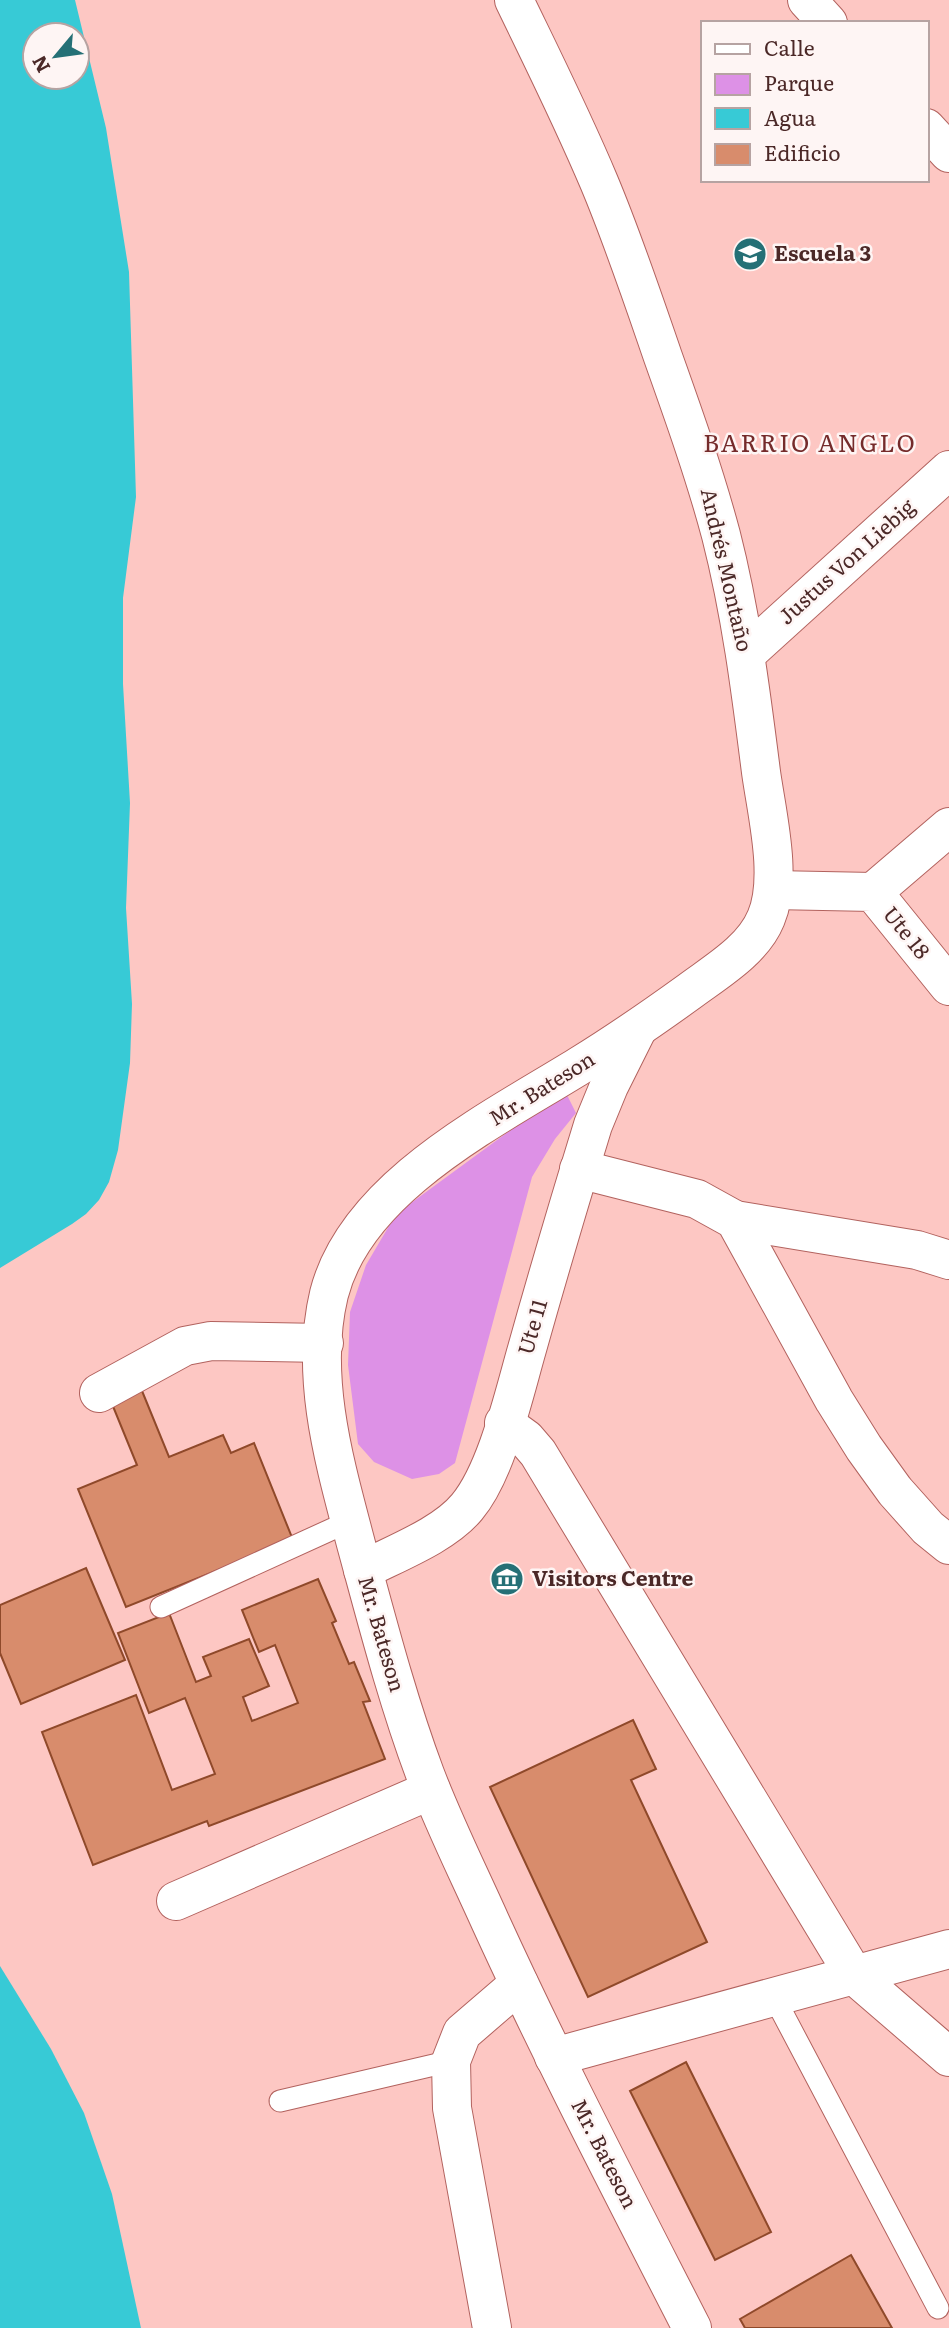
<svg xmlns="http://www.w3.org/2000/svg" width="949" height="2328" viewBox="0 0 949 2328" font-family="Literata,serif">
<rect width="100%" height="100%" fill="#fdc7c3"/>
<polygon fill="#dd91e6" points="567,1095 576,1113 555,1139 532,1177 455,1463 439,1474 412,1479 374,1462 358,1444 348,1365 350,1312 366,1265 396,1214 546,1104"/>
<g fill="#37cad6" fill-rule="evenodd">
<path d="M0 0H75L106 128 129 272 136 497 123 598V684L130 803 126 908 132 1004 130 1063 118 1150 109 1182 99 1200 86 1214 72 1224 0 1268ZM35 35H77V77H35Z"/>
<polygon points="0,1966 51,2049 84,2113 112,2194 141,2328 0,2328"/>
</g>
<g fill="#d88c6c" stroke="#8f492a" stroke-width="2">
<polygon points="140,1386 169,1457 223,1435 231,1453 254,1443 293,1540 126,1607 78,1489 137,1465 110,1399"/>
<polygon points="86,1568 125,1660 21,1704 0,1653 0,1605"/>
<polygon points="318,1579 336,1621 332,1623 349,1664 354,1662 370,1701 363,1702 385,1759 209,1826 207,1821 93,1865 42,1732 136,1695 172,1790 215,1774 185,1698 149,1713 118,1633 169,1613 196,1682 211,1676 203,1657 249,1639 269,1686 243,1697 252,1721 298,1703 275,1645 259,1652 242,1610"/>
<polygon points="633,1720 656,1769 631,1780 707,1942 588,1997 490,1787"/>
<polygon points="686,2062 771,2232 715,2260 630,2091"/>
<polygon points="851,2255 892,2328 745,2328 740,2319"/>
</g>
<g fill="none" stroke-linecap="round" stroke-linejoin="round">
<defs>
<g id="lane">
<polyline points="161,1607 350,1521"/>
<polyline points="774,1997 938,2308"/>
<polyline points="280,2101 451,2061"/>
</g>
<g id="street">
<path d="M514 0C543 60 573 120 599 182 623 239 643 299 663 357 684 416 705 475 721 535 741 613 751 693 761 772 767 815 783 878 766 918 753 950 717 971 690 991 654 1017 618 1042 579 1066 492 1120 356 1187 329 1294 309 1377 335 1464 356 1544 377 1621 397 1699 425 1774 444 1824 468 1872 490 1921 553 2059 623 2193 692 2328"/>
<polyline points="807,0 828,23"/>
<polyline points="926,128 949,153"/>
<polyline points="746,654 949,470"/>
<polyline points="773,890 873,892 949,986"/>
<polyline points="873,892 949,827"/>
<polyline points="579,1169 697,1199 735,1220 834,1400 864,1448 895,1491 928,1528 949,1545"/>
<polyline points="735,1220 917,1250 949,1260"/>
<polyline points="99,1393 185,1346 211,1341 324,1343"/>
<polyline points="504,1423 526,1439 538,1453 854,1975 949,2057"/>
<path d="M363 1570C396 1553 444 1535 467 1507 497 1471 514 1394 527 1349 548 1274 570 1200 593 1125L609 1086 637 1030"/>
<polyline points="176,1901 431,1790"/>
<polyline points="554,2057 949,1949"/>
<polyline points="492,2328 452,2108 451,2061 462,2033 519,1984"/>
</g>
</defs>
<use href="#lane" stroke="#b2625e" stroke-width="23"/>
<use href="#street" stroke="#b2625e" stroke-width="40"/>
<use href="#lane" stroke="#fff" stroke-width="21"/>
<use href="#street" stroke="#fff" stroke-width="38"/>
</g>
<defs>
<symbol id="school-disc" viewBox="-11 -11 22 22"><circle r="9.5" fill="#257076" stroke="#fef5f4"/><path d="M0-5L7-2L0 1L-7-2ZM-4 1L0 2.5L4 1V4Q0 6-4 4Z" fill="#fff"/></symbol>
<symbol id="museum-disc" viewBox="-11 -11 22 22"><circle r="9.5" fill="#257076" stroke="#fef5f4"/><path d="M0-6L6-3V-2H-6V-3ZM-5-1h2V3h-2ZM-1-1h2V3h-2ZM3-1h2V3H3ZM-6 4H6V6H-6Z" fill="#fff"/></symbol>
</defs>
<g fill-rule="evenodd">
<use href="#school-disc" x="731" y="235" width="38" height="38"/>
<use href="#museum-disc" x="488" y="1560" width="38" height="38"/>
</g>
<g text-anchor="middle" stroke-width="5" stroke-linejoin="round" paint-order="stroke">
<g font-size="21" font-weight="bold" fill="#4b2827" stroke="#fef5f4" text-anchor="start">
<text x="774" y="261">Escuela 3</text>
<text x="532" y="1586">Visitors Centre</text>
</g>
<g font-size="21" fill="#4b2827" stroke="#fef5f4">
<text transform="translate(847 562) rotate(-42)" y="7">Justus Von Liebig</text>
<text transform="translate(726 570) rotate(77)" y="7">Andrés Montaño</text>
<text transform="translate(906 933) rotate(51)" y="7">Ute 18</text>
<text transform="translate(542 1089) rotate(-32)" y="7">Mr. Bateson</text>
<text transform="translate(533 1327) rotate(-74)" y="7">Ute 11</text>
<text transform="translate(381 1634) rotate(74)" y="7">Mr. Bateson</text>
<text transform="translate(604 2154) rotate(63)" y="7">Mr. Bateson</text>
</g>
<g font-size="24" letter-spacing="2" fill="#752b2b" stroke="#fef5f4">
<text x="810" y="452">BARRIO ANGLO</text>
</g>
</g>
<rect x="701" y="21" width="228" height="161" fill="#fef5f4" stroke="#b6a3a2" stroke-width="2"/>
<rect x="715" y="44" width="35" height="10" fill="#ffffff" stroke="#b6a3a2" stroke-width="2"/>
<text x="764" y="56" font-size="21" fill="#4b2827">Calle</text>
<rect x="715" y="74" width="35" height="21" fill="#dd91e6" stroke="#b6a3a2" stroke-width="2"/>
<text x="764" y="91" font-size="21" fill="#4b2827">Parque</text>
<rect x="715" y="108" width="35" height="21" fill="#37cad6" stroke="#b6a3a2" stroke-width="2"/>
<text x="764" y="126" font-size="21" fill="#4b2827">Agua</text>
<rect x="715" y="144" width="35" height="21" fill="#d88c6c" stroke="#b6a3a2" stroke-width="2"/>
<text x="764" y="161" font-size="21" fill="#4b2827">Edificio</text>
<g transform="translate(56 56) rotate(241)"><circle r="33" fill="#fef5f4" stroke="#b6a3a2" stroke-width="2"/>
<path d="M0-5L12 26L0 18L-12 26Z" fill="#257076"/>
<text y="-10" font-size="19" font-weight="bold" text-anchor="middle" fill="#4b2827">N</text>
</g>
</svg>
